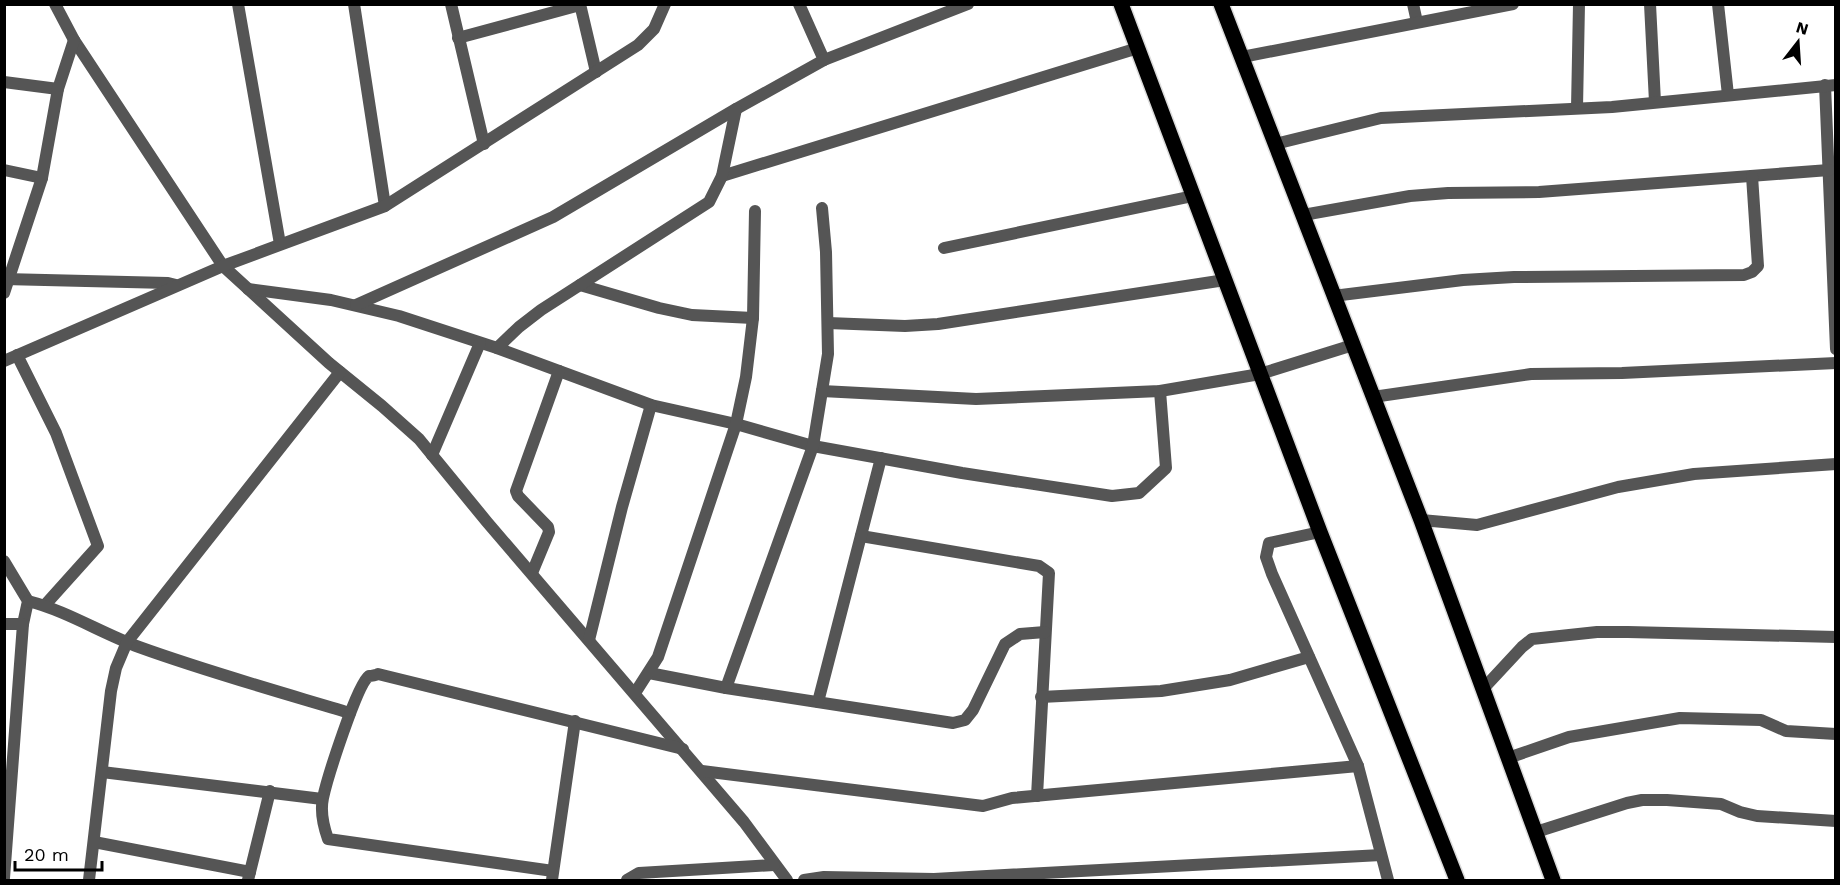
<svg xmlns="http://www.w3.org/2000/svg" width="1840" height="885" viewBox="0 0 1840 885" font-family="'Work Sans',sans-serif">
<rect width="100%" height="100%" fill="#fff"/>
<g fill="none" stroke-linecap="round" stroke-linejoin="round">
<defs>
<g id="primary">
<polyline points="1121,4 1320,532 1457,880"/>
<polyline points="1221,4 1421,520 1553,880"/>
</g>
</defs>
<use href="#primary" stroke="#dbdbdb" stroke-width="18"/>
<g stroke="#555" stroke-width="12">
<polyline points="55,4 74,40 223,266 329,363 382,406 419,439 487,522 744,822 787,880"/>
<polyline points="238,4 280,244"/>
<polyline points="354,4 385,206"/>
<polyline points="451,4 484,144"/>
<polyline points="580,4 596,72"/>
<polyline points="799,4 824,60"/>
<polyline points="1413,4 1417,22"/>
<polyline points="1650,4 1655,102"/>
<polyline points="1718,4 1728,95"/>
<polyline points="458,38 580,5"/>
<polyline points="1242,57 1513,4"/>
<polyline points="4,82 58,89"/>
<polyline points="1825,85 1836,349"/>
<polyline points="1577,108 1579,4"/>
<polyline points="1275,144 1381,118 1612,107 1836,85"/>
<polyline points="4,170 42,178"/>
<polyline points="722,176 1138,48"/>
<polyline points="1303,215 1410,196 1448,193 1539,192 1829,170"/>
<polyline points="944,248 1193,196"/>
<polyline points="4,279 168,283 176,285"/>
<polyline points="580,285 659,308 692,315 753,318"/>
<polyline points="248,289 331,300 399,316 497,348 651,405 736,424 813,446 962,473 1112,496 1139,493 1166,468 1160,391"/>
<polyline points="4,293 42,178 58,89 74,40"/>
<polyline points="1333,296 1463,280 1514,277 1744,275 1752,272 1758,266 1752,176"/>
<polyline points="356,305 553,217 736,109 824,60 968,4"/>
<polyline points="828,323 905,326 938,324 1225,280"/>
<polyline points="497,348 519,327 541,310 709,202 722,176 736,109"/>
<polyline points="17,355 56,433 98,546 45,605"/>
<polyline points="4,361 223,266 385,206 638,45 654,29 665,4"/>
<polyline points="822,391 976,399 1160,391 1260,374 1353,345"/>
<polyline points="1373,397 1531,374 1622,373 1836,363"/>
<polyline points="432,455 480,343"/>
<polyline points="1421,520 1477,525 1618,487 1694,474 1836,464"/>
<polyline points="1320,532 1269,543 1266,557 1272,574 1358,766 1388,880"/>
<polyline points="861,536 1039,566 1049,573 1037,796"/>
<polyline points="4,561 28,601 23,624 4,878"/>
<polyline points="532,573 549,532 548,527 518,496 516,491 559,371"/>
<path d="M28 601C67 611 101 633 139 647 208 672 280 692 350 713"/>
<polyline points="4,624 23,624"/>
<polyline points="589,640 622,507 651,405"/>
<polyline points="649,673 726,688 953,723 965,720 973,710 1005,644 1020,634 1045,632"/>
<polyline points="726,688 813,446 828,354 826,252 822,208"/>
<polyline points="1483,689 1522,647 1532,639 1597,632 1628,632 1836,637"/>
<polyline points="635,693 658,657 736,424 746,377 753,318 755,211"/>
<polyline points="1041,697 1161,691 1230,680 1309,657"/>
<polyline points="818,702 881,458"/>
<polyline points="1508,758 1569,737 1680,718 1761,720 1786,731 1836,734"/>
<polyline points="702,771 983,806 1012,798 1358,766"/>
<polyline points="102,772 322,799"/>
<polyline points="1536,832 1627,803 1642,800 1667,800 1721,804 1740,812 1757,816 1836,821"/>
<polyline points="94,842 250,872"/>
<path d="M553 871 328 839C323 825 320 812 323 798 327 779 357 684 369 676 371 676 377 675 378 674L683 749"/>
<polyline points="89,880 111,691 116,668 127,642 340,372"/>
<polyline points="248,880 270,791"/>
<polyline points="552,880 575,721"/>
<polyline points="627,880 639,873 774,865"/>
<polyline points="804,880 824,877 934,879 987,876 1381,855"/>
</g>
<use href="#primary" stroke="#000" stroke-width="15"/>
</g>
<rect width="1840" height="885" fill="none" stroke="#000000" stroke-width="12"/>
<g transform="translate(1798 42) rotate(17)" stroke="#ffffff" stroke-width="4.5" paint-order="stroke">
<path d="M0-4.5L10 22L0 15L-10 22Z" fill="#000000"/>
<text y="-9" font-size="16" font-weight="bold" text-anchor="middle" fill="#000000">N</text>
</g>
<path d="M15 861v9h87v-9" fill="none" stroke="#000000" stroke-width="3"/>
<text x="24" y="861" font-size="18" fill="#000000" stroke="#ffffff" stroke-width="4.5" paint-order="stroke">20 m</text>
</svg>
